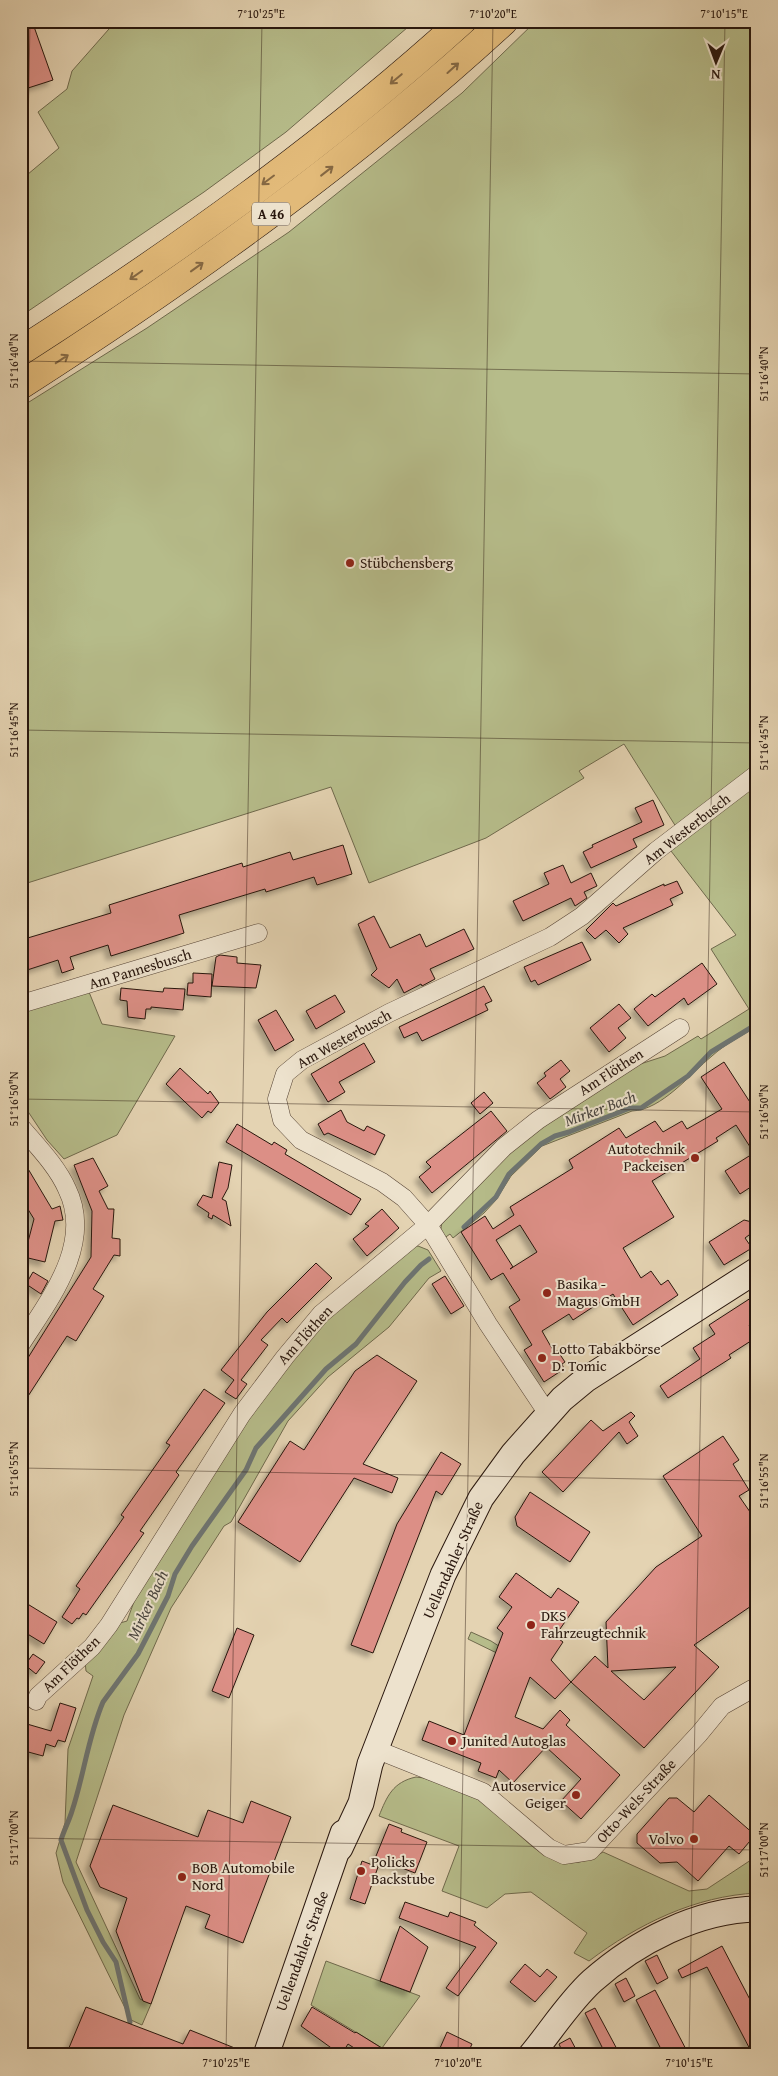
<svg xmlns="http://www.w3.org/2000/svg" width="778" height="2076" viewBox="0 0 778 2076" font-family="'Gentium Book Plus',serif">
<defs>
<filter id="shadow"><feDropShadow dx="-4.5" dy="4.5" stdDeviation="2.5" flood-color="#0004"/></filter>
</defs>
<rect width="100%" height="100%" fill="#e4d3b2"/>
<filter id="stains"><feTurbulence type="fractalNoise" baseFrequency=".004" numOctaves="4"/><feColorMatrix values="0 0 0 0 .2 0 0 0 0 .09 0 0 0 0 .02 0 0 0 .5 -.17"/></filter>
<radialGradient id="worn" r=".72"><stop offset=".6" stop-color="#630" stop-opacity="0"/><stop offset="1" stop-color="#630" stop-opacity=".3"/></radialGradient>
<g fill="#b6bc8a" stroke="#6f694c">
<polygon points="116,21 415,21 286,132 204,192 21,316 21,180 59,148 38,112 67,89 72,71"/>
<path d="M536 21H757V1026C742 1036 725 1044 712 1056 690 1074 662 1110 632 1111L542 1146 511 1176 496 1200 484 1213 453 1238 450 1234 443 1239 440 1234 442 1222 519 1140 631 1067 665 1056 698 1036 701 1039 749 1009 711 949 736 935 671 851 683 838 624 744 579 771 584 778 486 838 369 883 331 787 21 885V407L147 328 289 232 462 93Z"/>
<polygon points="89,992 102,1024 175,1036 117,1135 64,1159 47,1140 21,1101 21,1012"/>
<polygon points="418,1246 428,1250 441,1271 429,1278 389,1327 328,1377 288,1421 231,1522 224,1526 171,1608 124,1715 76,1862 140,1999 151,2004 142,2025 131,2020 63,1882 56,1853 65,1823 68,1749 93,1676 86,1671 85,1661 120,1623 127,1621 140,1585 261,1398 326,1317 412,1247"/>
<polygon points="471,1632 491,1641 550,1679 468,1639"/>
<path d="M416 1777 424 1778C442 1785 465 1790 481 1801 520 1827 549 1887 603 1852L689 1891 707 1889 757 1856V1893C695 1896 638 1924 589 1961L574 1953 587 1933 531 1892 505 1894 487 1908 442 1891 459 1846 379 1816C387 1796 393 1782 416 1777Z"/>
<polygon points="326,1961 420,1996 382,2048 311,2005"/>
</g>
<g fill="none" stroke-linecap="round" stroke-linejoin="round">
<g stroke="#6d7573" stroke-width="5">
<polyline points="464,1227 496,1197 509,1174 541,1144 555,1136 569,1132 630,1108 641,1108 688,1076 711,1052 757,1024"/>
<path d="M130 2022 116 1962 103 1942 87 1910 61 1840C64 1830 69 1821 72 1811 84 1775 88 1737 103 1702L138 1654 168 1596 175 1574 192 1546 246 1470 256 1448 326 1369 356 1344 405 1282 421 1265 429 1259"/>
</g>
</g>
<g fill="#dc8f86" stroke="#28160d" fill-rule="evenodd" filter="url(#shadow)">
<polygon points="21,21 32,21 53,80 25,89 21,79"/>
<polygon points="653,800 664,825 633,839 637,847 591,868 583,852 593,847 592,845 642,822 635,808"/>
<polygon points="343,845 352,874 317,885 314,877 266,892 265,889 179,915 184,933 111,956 108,945 70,957 74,969 62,973 58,960 21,972 21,940 111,913 109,905 242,863 243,867 290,852 293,860"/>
<polygon points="563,865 571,883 591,873 597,886 584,892 587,898 575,906 571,898 523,921 513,901 549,884 544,873"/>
<polygon points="677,881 683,893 670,899 673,905 623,928 628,934 619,943 606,930 595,939 586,930 613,903 616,906 664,884 664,886"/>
<polygon points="374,916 390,948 420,934 426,947 464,929 474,949 430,969 435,979 422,986 421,984 404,993 397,979 389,988 371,975 377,969 358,924"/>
<polygon points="582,942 591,960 538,985 535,980 531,982 524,967"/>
<polygon points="220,955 237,957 237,963 261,965 256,988 212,986 216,957"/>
<polygon points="702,963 717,984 688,1005 684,998 648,1026 634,1009 652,994 655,997"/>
<polygon points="193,973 212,974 211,997 187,995 188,983 193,983"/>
<polygon points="484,986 492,1001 485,1004 488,1010 422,1041 417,1032 404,1038 399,1027"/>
<polygon points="121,988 163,992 164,988 185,989 183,1010 151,1007 151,1009 146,1009 145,1019 128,1017 127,1001 120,1000"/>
<polygon points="335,995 345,1012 316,1029 306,1011"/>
<polygon points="619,1004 631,1018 618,1028 626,1038 609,1052 590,1028"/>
<polygon points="276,1010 294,1040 275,1051 258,1020"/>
<polygon points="364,1043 375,1062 339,1082 345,1092 328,1102 311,1074"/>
<polygon points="561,1060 570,1071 560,1079 566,1087 550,1099 537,1083 546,1076 544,1073"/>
<path d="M724 1062 757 1113V1183L740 1194 725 1171 754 1153 736 1125 716 1138 718 1141 652 1181 674 1217 623 1248 641 1278 651 1271 661 1285 668 1280 678 1295 633 1325 613 1294 573 1320 569 1314 542 1331 554 1352 557 1350 565 1362 562 1364 564 1369 544 1382 524 1350 532 1345 509 1307 520 1300 503 1273 491 1280 461 1232 485 1216 493 1229 514 1215 510 1207 573 1168 569 1160 619 1128 626 1138 655 1121 663 1132 682 1121 687 1129 722 1109 701 1077ZM520 1225 537 1252 510 1269 513 1267 496 1240Z"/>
<polygon points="180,1068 208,1094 210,1091 219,1103 211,1113 208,1111 202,1118 166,1084"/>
<polygon points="484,1092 493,1103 480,1114 471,1103"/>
<polygon points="341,1110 347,1122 364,1131 367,1126 385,1135 375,1155 328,1133 324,1135 318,1124"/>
<polygon points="491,1111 507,1131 432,1193 419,1177 431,1167 426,1162"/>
<polygon points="237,1124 272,1145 274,1142 287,1150 285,1154 361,1199 351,1215 226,1142"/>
<polygon points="21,1157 52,1209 60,1206 63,1220 55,1221 45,1262 24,1257 34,1219 21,1198"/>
<polygon points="93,1158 108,1186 99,1191 108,1209 114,1209 112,1238 120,1239 120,1256 114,1255 93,1289 104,1296 76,1341 67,1336 21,1407 21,1369 91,1257 92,1211 74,1165"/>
<polygon points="219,1162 232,1165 228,1188 222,1199 226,1201 231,1226 213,1215 212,1219 208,1217 209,1213 197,1205 203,1195 212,1198"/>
<polygon points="382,1209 399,1228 367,1256 353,1239 369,1226 365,1224"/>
<polygon points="744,1220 752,1222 757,1229 745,1238 752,1248 724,1265 709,1242"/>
<polygon points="316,1263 332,1278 287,1323 282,1318 261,1340 268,1345 241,1380 247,1384 236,1399 225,1392 234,1380 221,1370 267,1312"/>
<polygon points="33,1272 48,1281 41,1294 26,1284"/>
<polygon points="445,1276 464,1306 451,1314 432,1284"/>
<polygon points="757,1294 757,1321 749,1325 757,1337 729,1355 731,1358 668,1398 660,1386 700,1359 693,1348 715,1334 709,1325"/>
<polygon points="377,1355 417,1381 363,1464 398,1478 392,1493 354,1478 300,1562 238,1522 290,1441 304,1450 355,1371"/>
<polygon points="204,1389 225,1403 176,1472 179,1475 140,1531 144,1533 86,1615 83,1613 79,1619 77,1618 72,1624 62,1617 80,1589 76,1586 124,1517 121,1515 170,1445 166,1443"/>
<polygon points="631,1412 635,1416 629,1422 638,1436 627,1444 619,1432 563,1492 542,1472 591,1420 603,1431"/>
<path d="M723 1436 739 1460 733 1464 749 1490 739 1496 757 1522V1602L694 1645 719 1667 644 1748 571 1682 595 1656 608 1668 606 1622 656 1567 702 1536 663 1476ZM676 1667 644 1700 611 1671Z"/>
<polygon points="441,1452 461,1464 442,1495 436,1491 373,1653 351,1645 397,1524"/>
<polygon points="530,1492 590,1532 570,1562 517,1526 515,1517"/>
<polygon points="516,1573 551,1598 558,1588 579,1602 555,1636 563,1642 551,1660 571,1682 555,1699 530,1677 515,1717 543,1729 560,1710 570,1720 566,1725 620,1775 581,1819 561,1801 581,1779 546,1747 513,1783 499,1770 496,1778 478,1771 481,1763 422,1740 429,1721 464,1735 503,1633 497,1628 512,1607 499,1597"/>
<polygon points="21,1600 57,1622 44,1644 21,1630"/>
<polygon points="237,1628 254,1635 229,1698 212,1691"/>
<polygon points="33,1654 45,1662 36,1674 25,1665"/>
<polygon points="60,1703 76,1708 65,1742 58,1740 55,1747 46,1744 43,1756 21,1750 21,1738 24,1738 27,1724 51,1731"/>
<polygon points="709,1795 755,1835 739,1854 729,1846 698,1881 677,1862 660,1863 637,1843 637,1834 669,1798 677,1798 694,1812"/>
<polygon points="251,1801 291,1817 243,1943 205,1928 210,1915 186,1906 151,2004 143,2001 116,1931 127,1898 100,1887 90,1866 113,1805 198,1837 208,1810 243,1823"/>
<polygon points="389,1824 402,1829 401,1832 427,1842 415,1873 389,1863 388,1866 374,1861"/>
<polygon points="362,1861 378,1867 365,1904 350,1899"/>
<polygon points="405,1902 448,1917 450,1912 476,1922 474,1925 497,1943 458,1996 446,1988 476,1947 399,1918"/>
<polygon points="400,1926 428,1947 410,1992 380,1981"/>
<polygon points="722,1946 757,2013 757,2055 753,2055 707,1967 682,1978 678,1970"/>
<polygon points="657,1955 668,1978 657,1984 645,1961"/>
<polygon points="525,1964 540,1977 547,1969 557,1977 535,2002 510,1982"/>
<polygon points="626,1978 635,1996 624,2002 615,1984"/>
<polygon points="655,1990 689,2055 664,2055 636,2000"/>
<polygon points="86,2007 183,2044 190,2030 252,2055 66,2055"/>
<polygon points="312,2007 355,2033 356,2032 393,2055 365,2055 348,2044 341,2055 301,2026"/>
<polygon points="595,2008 618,2051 612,2055 606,2055 585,2013"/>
<polygon points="447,2032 472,2044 467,2055 437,2055"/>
<polygon points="570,2038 579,2055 564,2055 559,2044"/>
</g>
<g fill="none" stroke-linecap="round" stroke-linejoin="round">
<defs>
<g id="street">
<polyline points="21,1004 258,933"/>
<path d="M21 1127C37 1146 57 1166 67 1189 94 1244 49 1300 21 1344"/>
<polyline points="548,1414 488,1324 428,1225 404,1198 382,1182 301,1140 282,1120 277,1099 285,1074 302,1060 389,1013 550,937 582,916 656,851 757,774"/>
<polyline points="36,1701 38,1696 92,1647 109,1625 242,1414 285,1357 321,1314 428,1225 504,1147 538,1120 680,1028"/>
<polyline points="375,1749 483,1792 549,1848 564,1855 590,1851 699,1734 722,1706 752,1689"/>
</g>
<g id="secondary">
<polyline points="340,1848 361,1803 370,1764 443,1575 481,1498 513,1454 562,1399 585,1380 757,1270"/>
<polyline points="266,2055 343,1833"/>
<path d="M531 2055C551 2031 569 2002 592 1981 636 1942 697 1910 757 1909"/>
</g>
<g id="highway">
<path d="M21 351C175 252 326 145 462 21"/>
<path d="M21 385C191 276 355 158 504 21"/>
</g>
</defs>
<use href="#street" stroke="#574536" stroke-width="19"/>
<use href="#secondary" stroke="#28160d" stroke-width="27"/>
<use href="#highway" stroke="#28160d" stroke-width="29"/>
<use href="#street" stroke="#ede2cd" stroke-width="18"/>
<use href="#secondary" stroke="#ede2cd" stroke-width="25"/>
<use href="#highway" stroke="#e2ba79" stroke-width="28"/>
</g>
<defs><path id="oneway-shaft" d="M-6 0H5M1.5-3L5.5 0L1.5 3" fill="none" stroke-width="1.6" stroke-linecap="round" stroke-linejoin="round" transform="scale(1.25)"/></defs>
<g stroke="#856843">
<use href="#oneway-shaft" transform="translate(453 68) rotate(-42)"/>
<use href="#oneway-shaft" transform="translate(396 79) rotate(140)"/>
<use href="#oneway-shaft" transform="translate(327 171) rotate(-38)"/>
<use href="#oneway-shaft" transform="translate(268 180) rotate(143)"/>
<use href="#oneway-shaft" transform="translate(197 267) rotate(-36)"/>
<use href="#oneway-shaft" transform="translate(136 275) rotate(145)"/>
<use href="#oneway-shaft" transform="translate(62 359) rotate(-33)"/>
</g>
<path fill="none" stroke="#28160d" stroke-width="1" stroke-opacity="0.45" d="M21 361 757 374M21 527 30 21M21 730 757 743M21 1099 757 1112M21 1468 757 1481M21 1838 757 1850M226 2055 262 21M458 2055 493 21M689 2055 725 21"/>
<g fill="#8f2418" stroke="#ede2cd" stroke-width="2">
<circle cx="350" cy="563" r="5"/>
<circle cx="695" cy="1158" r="5"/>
<circle cx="547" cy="1293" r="5"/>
<circle cx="542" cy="1358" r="5"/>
<circle cx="531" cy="1625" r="5"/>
<circle cx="452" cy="1741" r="5"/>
<circle cx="576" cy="1795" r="5"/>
<circle cx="694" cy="1839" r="5"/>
<circle cx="361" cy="1871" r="5"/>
<circle cx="182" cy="1877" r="5"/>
</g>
<g text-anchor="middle" stroke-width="4" stroke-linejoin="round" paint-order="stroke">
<rect fill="#ede2cd" stroke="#635347" stroke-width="1" x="252" y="202.5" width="38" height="23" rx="4"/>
<g font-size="14" font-weight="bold" fill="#28160d">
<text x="271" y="219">A 46</text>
</g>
<g font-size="15" fill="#28160d" stroke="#ede2cd" text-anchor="start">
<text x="360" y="568">Stübchensberg</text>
<text x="685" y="1154" text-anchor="end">Autotechnik<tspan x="685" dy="17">Packeisen</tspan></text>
<text x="557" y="1289">Basika -<tspan x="557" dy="17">Magus GmbH</tspan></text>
<text x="552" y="1354">Lotto Tabakbörse<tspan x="552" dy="17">D. Tomic</tspan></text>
<text x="541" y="1621">DKS<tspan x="541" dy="17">Fahrzeugtechnik</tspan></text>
<text x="462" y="1746">Junited Autoglas</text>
<text x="566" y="1791" text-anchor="end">Autoservice<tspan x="566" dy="17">Geiger</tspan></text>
<text x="684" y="1844" text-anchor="end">Volvo</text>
<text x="371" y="1867">Policks<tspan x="371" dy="17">Backstube</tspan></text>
<text x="192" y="1873">BOB Automobile<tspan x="192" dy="17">Nord</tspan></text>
</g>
<g font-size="15" fill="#28160d" stroke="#ede2cd">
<text transform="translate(687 829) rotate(-38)" y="5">Am Westerbusch</text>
<text transform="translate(140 969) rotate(-17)" y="5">Am Pannesbusch</text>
<text transform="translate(344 1039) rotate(-29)" y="5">Am Westerbusch</text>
<text transform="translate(611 1072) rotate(-33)" y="5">Am Flöthen</text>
<text transform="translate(305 1335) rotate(-48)" y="5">Am Flöthen</text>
<text transform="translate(453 1560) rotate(-66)" y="5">Uellendahler Straße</text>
<text transform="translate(71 1664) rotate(-44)" y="5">Am Flöthen</text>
<text transform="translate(636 1801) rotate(-47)" y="5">Otto-Wels-Straße</text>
<text transform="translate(302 1951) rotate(-70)" y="5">Uellendahler Straße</text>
</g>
<g font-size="16" font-style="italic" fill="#4a4640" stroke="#ede2cd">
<text transform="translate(600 1108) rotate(-20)" y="6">Mirker Bach</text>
<text transform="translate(147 1605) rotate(-65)" y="6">Mirker Bach</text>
</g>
</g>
<rect width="778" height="2076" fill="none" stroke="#e4d3b2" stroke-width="55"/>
<g transform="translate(716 62) rotate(181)" stroke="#ede2cd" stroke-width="4" paint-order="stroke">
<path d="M0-4L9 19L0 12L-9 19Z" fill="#28160d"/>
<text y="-8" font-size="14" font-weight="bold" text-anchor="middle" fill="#28160d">N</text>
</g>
<rect x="28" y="28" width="722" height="2020" fill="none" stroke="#28160d" stroke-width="2"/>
<g font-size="12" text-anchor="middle" fill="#28160d">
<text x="261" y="18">7°10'25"E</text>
<text x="493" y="18">7°10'20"E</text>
<text x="724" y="18">7°10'15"E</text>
<text transform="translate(14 361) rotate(-90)" y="4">51°16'40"N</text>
<text transform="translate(764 374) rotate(-90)" y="4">51°16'40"N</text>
<text transform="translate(14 730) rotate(-90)" y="4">51°16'45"N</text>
<text transform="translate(764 743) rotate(-90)" y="4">51°16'45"N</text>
<text transform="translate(14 1099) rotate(-90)" y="4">51°16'50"N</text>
<text transform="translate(764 1112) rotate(-90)" y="4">51°16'50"N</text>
<text transform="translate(14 1469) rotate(-90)" y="4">51°16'55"N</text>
<text transform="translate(764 1481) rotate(-90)" y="4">51°16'55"N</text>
<text transform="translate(14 1838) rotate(-90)" y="4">51°17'00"N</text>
<text transform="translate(764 1850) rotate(-90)" y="4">51°17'00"N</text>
<text x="226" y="2067">7°10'25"E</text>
<text x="458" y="2067">7°10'20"E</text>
<text x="689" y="2067">7°10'15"E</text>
</g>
<rect width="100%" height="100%" filter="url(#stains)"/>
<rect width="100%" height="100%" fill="url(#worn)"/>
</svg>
